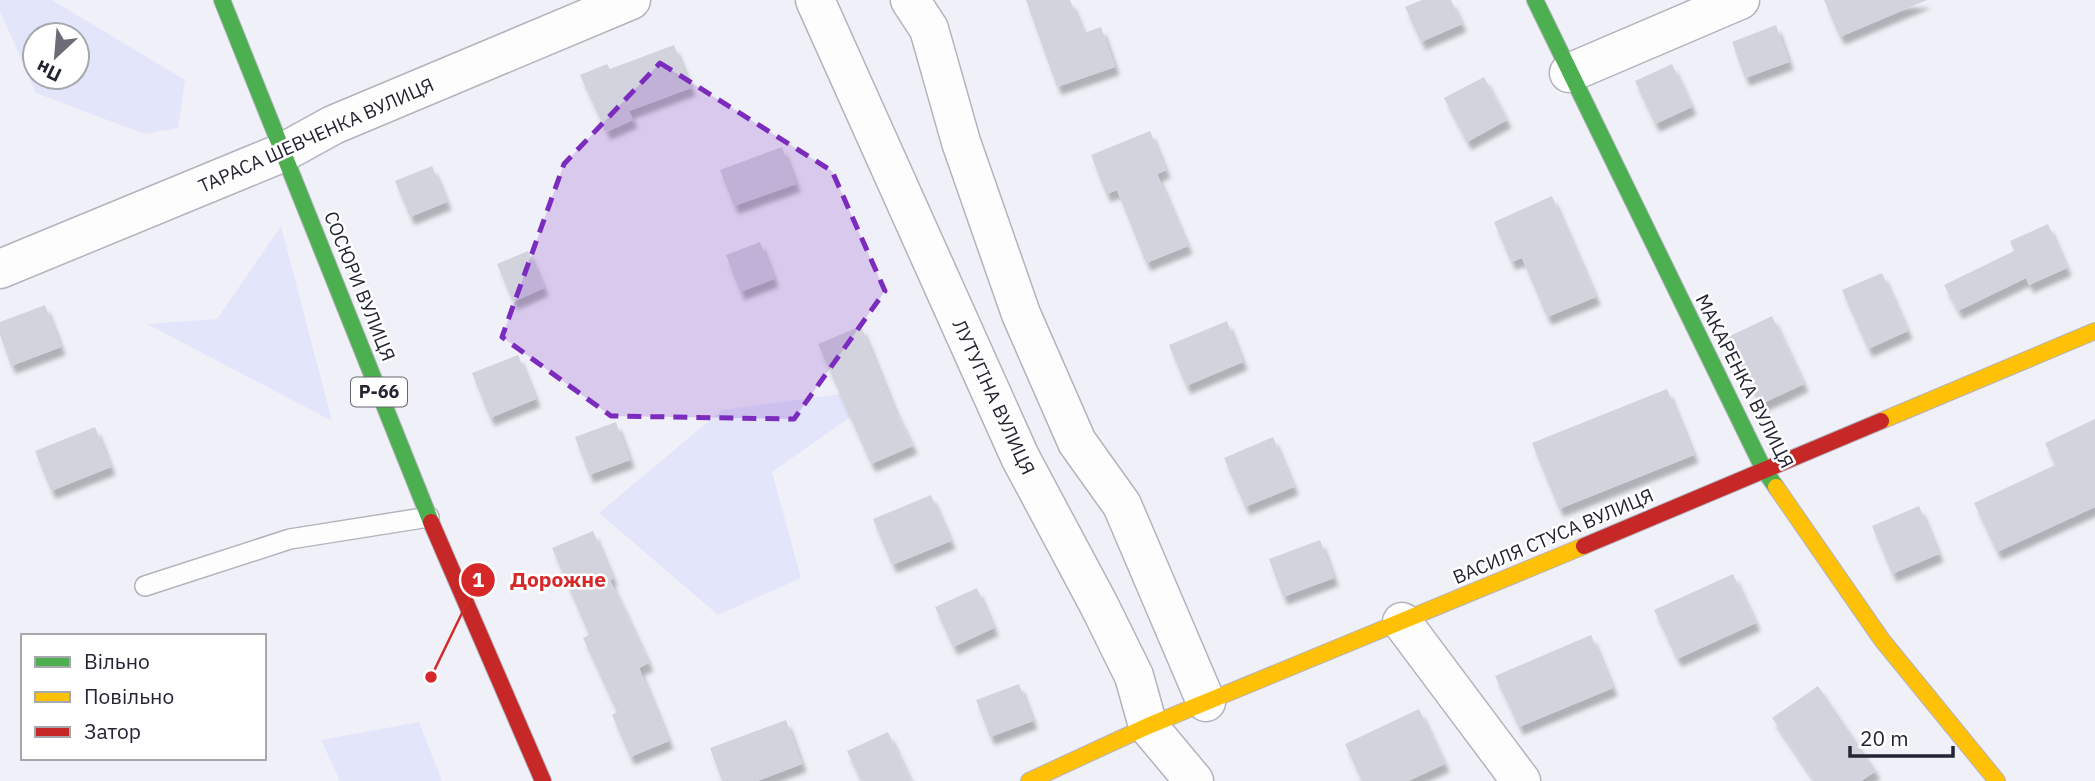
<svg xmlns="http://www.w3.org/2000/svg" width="2095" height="781" viewBox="0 0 2095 781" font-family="'IBM Plex Sans',sans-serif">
<defs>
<filter id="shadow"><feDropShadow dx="4.5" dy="8" stdDeviation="2" flood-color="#0004"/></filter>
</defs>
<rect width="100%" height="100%" fill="#f0f1f8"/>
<g fill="#e3e5fb" fill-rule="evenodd">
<path d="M0 0H52L185 80 178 128 144 134 36 93 0 11ZM77 35V77H35V35Z"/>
<polygon points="281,226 332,421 147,324 217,319"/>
<polygon points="856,392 859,411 772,472 801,578 718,615 599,513 722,410"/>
<polygon points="419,722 442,781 340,781 321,740"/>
</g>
<g fill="#d2d3dd" filter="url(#shadow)">
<polygon points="1026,0 1070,0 1084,33 1101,27 1115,67 1057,87"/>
<polygon points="1422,0 1451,0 1462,24 1421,42 1405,7"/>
<polygon points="1824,0 1927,0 1840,37"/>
<polygon points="1776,25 1789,62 1745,78 1732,42"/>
<polygon points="674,45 691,88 629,111 633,120 606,132 580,75 607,64 610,69"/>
<polygon points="1672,64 1692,107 1655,124 1635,81"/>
<polygon points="1484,77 1507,120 1467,142 1444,98"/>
<polygon points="1150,131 1166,170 1157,174 1188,246 1146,263 1117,190 1106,194 1091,155"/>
<polygon points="782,147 796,184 734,206 720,170"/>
<polygon points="432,166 447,202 410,217 395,181"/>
<polygon points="1552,196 1596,297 1547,317 1522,258 1511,262 1494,222"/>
<polygon points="2048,224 2067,268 2029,285 2026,278 1958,311 1944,285 2014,251 2010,241"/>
<polygon points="760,242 774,279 740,292 726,255"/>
<polygon points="528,251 544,288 513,302 497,264"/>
<polygon points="1882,273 1908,331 1868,349 1842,290"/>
<polygon points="45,305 61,347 11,366 0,335 0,322"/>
<polygon points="1772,316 1804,384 1759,405 1728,337"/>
<polygon points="1227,321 1243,362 1186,386 1169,345"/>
<polygon points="861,326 894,408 913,446 871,464 818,344"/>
<polygon points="518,355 536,399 490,418 472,373"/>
<polygon points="1667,389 1694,455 1559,509 1532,443"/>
<polygon points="2095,419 2095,507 1997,552 1974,503 2055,465 2045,443"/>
<polygon points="616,422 630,460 589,475 575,437"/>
<polygon points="95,427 111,467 51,491 35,451"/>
<polygon points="1273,437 1294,487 1245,507 1224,458"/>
<polygon points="931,495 951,541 892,565 873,519"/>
<polygon points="1919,506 1939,554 1892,574 1872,526"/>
<polygon points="593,531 613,578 610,580 649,663 639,668 669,741 630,757 612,715 617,712 583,638 589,635 552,548"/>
<polygon points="1320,540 1334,578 1283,597 1269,559"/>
<polygon points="1733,574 1756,623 1677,659 1654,610"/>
<polygon points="977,588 994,628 953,647 935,607"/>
<polygon points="1591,635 1613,688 1519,727 1495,676"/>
<polygon points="1019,684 1033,721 990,737 976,700"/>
<polygon points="1818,686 1876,771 1861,781 1815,781 1772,718"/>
<polygon points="1419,709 1445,764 1408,781 1362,781 1345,744"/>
<polygon points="786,720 802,764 757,781 722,781 710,748"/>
<polygon points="888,732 911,781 861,781 847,751"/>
</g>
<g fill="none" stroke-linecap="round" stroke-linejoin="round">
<defs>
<polyline id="lane" points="145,586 290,539 429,517"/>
<g id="street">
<polyline points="815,0 1020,457 1099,605 1134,676 1148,726 1194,781"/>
<polyline points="910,0 929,29 961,142 1021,314 1077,442 1122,505 1206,702"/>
<polyline points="1569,73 1740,0"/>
<polyline points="0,269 284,152 333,125 631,0"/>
<polyline points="1402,622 1521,781"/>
</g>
<g id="fast">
<polyline points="222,0 431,522"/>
<polyline points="1535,0 1764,470 1776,487"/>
</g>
<g id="slow">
<polyline points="1881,421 2095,331"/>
<polyline points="1776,487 1882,640 1997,781"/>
<polyline points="1029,781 1148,726 1584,546"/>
</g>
<g id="jam">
<polyline points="431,522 543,781"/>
<polyline points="1584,546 1881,421"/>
</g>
</defs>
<use href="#lane" stroke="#b2b3bd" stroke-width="22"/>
<use href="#street" stroke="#b2b3bd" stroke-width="41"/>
<use href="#fast" stroke="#b2b3bd" stroke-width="18"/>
<use href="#slow" stroke="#b2b3bd" stroke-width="18"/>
<use href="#jam" stroke="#b2b3bd" stroke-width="18"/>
<use href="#lane" stroke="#fdfdfe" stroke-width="19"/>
<use href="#street" stroke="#fdfdfe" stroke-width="38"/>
<use href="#fast" stroke="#4caf50" stroke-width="16"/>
<use href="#slow" stroke="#ffc107" stroke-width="16"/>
<use href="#jam" stroke="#c62828" stroke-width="16"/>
</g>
<path fill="#7b2cbf" fill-opacity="0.2" stroke="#7b2cbf" stroke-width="5" stroke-dasharray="14 9" stroke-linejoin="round" d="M660 63 832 171 885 291 794 419 611 416 502 337 564 164Z"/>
<g text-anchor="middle" stroke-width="5" stroke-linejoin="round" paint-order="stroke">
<rect fill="#fff" stroke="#666670" stroke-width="2" x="351" y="377.5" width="56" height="29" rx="5"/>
<g font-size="18" font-weight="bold" fill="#242532">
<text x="379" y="398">Р-66</text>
</g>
<g font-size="19" fill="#242532" stroke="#fff">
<text transform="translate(316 135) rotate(-24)" y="7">ТАРАСА ШЕВЧЕНКА ВУЛИЦЯ</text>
<text transform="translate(360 286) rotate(68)" y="7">СОСЮРИ ВУЛИЦЯ</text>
<text transform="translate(1745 381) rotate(63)" y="7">МАКАРЕНКА ВУЛИЦЯ</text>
<text transform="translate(994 397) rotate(65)" y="7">ЛУТУГІНА ВУЛИЦЯ</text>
<text transform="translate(1553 536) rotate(-23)" y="7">ВАСИЛЯ СТУСА ВУЛИЦЯ</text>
</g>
</g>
<path fill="none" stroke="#d62828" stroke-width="2.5" d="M431 677L478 580"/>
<g fill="#d62828" stroke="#fff" stroke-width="2.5">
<circle cx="431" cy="677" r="7"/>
<circle cx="478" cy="580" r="18"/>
</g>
<g font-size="21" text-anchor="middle" font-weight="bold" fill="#fff">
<text x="478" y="587">1</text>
</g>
<g font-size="21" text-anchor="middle" font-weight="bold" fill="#d62828" stroke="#fff" stroke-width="5" stroke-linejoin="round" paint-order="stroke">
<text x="558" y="587">Дорожне</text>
</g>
<rect x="21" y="634" width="245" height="126" fill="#ffffff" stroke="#a7a8ad" stroke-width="2"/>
<rect x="35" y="657" width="35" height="10" fill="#4caf50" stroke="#a7a8ad" stroke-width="2"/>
<text x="84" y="669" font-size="21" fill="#242532">Вільно</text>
<rect x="35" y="692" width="35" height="10" fill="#ffc107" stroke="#a7a8ad" stroke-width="2"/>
<text x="84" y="704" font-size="21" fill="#242532">Повільно</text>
<rect x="35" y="727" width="35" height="10" fill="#c62828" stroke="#a7a8ad" stroke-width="2"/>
<text x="84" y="739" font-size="21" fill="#242532">Затор</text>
<g transform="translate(56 56) rotate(206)"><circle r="33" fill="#ffffff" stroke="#a7a8ad" stroke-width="2"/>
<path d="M0-5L12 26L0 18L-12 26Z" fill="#6b6c77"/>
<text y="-10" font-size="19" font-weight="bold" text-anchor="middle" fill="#242532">Пн</text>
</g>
<path d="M1850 746v10h103v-10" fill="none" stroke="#242532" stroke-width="3.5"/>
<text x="1860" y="746" font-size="21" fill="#242532" stroke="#ffffff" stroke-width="5" paint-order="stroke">20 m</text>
</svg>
